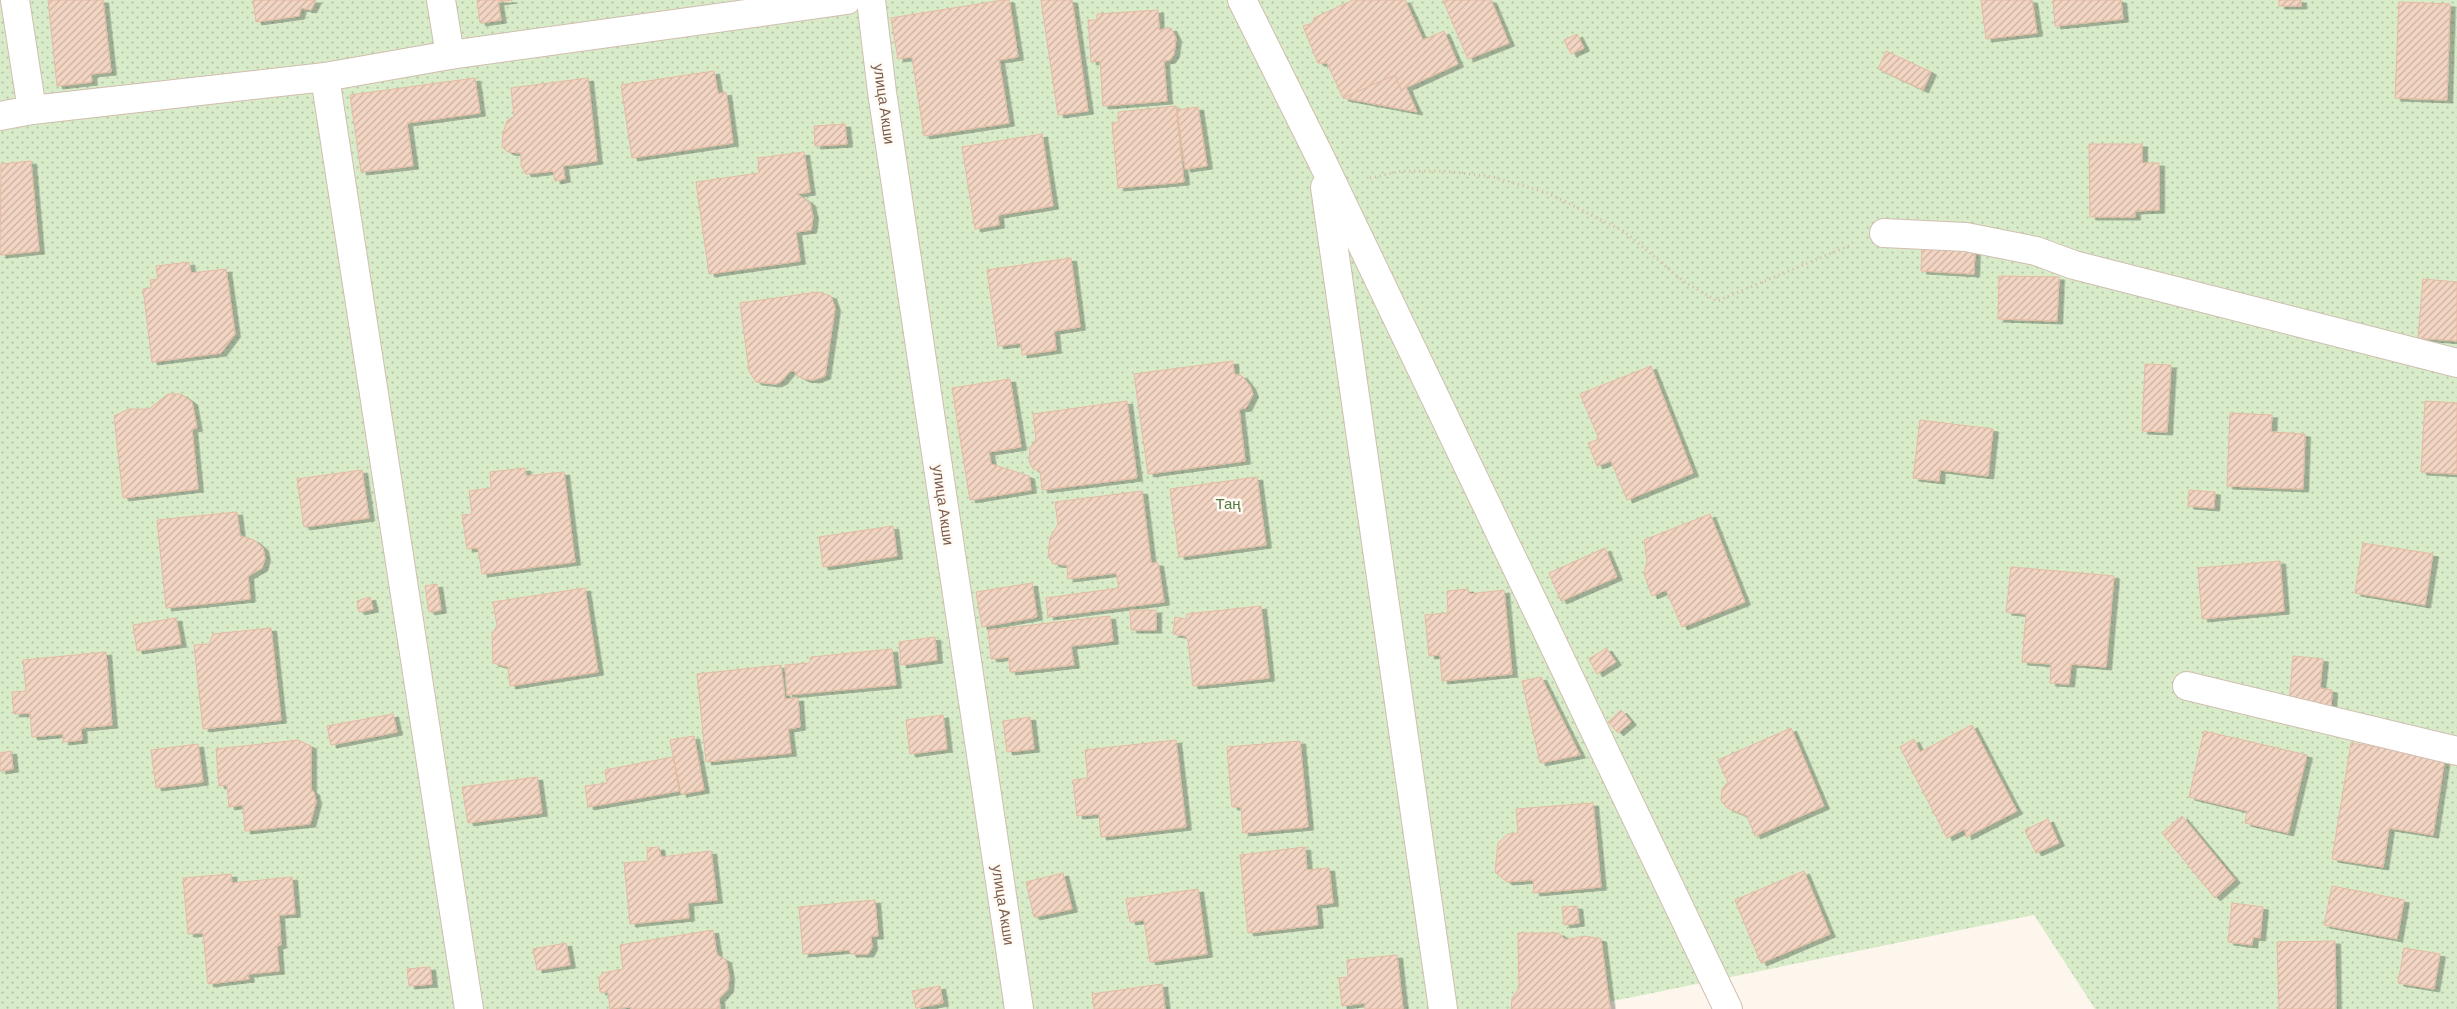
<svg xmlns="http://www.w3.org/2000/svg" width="2457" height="1009" viewBox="0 0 2457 1009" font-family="Barlow,sans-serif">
<defs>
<pattern id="garden-dots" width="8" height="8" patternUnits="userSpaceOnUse" patternTransform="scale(1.25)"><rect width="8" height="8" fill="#d8ecc9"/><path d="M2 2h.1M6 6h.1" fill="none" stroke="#b4c2a5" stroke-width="1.8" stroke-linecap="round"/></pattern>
<pattern id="building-hatch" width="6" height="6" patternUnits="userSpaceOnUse" patternTransform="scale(1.25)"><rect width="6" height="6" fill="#f3d5c3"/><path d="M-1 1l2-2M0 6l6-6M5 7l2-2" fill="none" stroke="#cab0a1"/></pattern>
<filter id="shadow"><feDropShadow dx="5.5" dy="3" stdDeviation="0" flood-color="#0004"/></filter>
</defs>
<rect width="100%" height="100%" fill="#fdf6ec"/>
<polygon fill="url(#garden-dots)" points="0,0 2457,0 2457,1009 2095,1009 2034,915 1574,1009 0,1009"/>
<g fill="url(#building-hatch)" stroke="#e6bba3" filter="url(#shadow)">
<polygon points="48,0 103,0 111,72 91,74 92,82 57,86"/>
<polygon points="253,0 316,0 311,10 301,8 299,16 256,22"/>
<polygon points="477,0 512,0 498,2 501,20 480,23"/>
<polygon points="1003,0 1009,0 1018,57 999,60 1009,123 924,136 912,57 898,59 891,18"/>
<polygon points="1041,0 1072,0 1088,111 1058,115"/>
<polygon points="1353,0 1405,0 1423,40 1444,31 1458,64 1401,90 1395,75 1343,98 1327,63 1318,63 1303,26 1313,23 1314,18"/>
<polygon points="1443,0 1491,0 1509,43 1468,59"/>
<polygon points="1981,0 2032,0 2037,33 1986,39"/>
<polygon points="2053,0 2121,0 2123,19 2055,26"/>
<rect x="2279" y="0" width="22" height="6"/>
<polygon points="2399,2 2450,4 2447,100 2395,98"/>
<polygon points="1158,10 1159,30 1171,28 1176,38 1174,54 1170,60 1164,61 1167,101 1103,106 1100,61 1091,62 1088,20 1097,20 1097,14"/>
<polygon points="1577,34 1584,48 1571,54 1564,40"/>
<polygon points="1886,51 1931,72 1923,90 1878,69"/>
<polygon points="714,71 718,94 726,92 733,143 632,158 621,85"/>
<polygon points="1395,75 1401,90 1406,87 1417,112 1343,98"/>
<polygon points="475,78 480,113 407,123 413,166 361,172 350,95"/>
<polygon points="588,78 597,161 563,166 565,179 555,181 553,171 526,174 521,166 521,153 508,152 502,147 503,133 507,121 514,116 511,88"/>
<polygon points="1176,106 1184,182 1118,188 1112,123 1119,122 1118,112"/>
<polygon points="1198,107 1207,166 1185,169 1177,110"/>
<polygon points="845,124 847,144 815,146 814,126"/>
<polygon points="1042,134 1053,206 998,215 999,225 975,229 962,147"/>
<polygon points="2089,144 2142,144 2142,163 2159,163 2159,210 2135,211 2135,217 2090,217"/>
<polygon points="804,152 810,192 797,194 810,203 813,217 811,230 796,232 800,261 709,274 696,182 759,173 758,158"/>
<polygon points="31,161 39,251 0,255 1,164"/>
<polygon points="1922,246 1975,250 1974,274 1921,271"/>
<polygon points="1071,258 1080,327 1054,331 1056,350 1022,355 1021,343 998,346 987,270"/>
<polygon points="189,262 191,273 226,269 235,334 221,353 152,362 143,289 151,288 150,280 158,279 156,266"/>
<polygon points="1999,276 2059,277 2057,321 1998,319"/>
<polygon points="2423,279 2457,282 2457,341 2418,338"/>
<polygon points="818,292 831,296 835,308 825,376 814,380 804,379 796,375 795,371 790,371 782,381 776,384 756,382 749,371 740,303"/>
<polygon points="1233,361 1234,374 1242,376 1250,386 1253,394 1246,408 1239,409 1245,461 1148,474 1134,374"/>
<polygon points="2145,364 2171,365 2167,432 2142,431"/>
<polygon points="1651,366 1693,473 1627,500 1611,461 1597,466 1588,443 1599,439 1580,394"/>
<polygon points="1010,379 1021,447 989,452 991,464 1029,476 1031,490 970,500 952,388"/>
<polygon points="168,394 181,394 192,402 197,428 192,429 198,489 123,498 114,416 129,409 149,409"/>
<polygon points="1127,401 1137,478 1042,490 1040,471 1033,469 1029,461 1030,448 1036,439 1033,414"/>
<polygon points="2425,401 2457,403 2457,474 2421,472"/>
<polygon points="2230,413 2272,415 2271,432 2305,434 2303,489 2227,486"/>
<polygon points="1920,420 1993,429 1988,476 1940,470 1939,481 1913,478"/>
<polygon points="525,468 526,476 564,472 575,562 482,574 478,548 467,549 462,515 472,514 469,491 491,488 490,472"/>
<polygon points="362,470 369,518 304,527 297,479"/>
<polygon points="1257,477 1266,545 1179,557 1170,489"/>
<polygon points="2189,490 2215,492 2214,508 2188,506"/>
<polygon points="1142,491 1151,563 1158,563 1164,602 1048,617 1046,598 1119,588 1116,573 1068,579 1067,565 1054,564 1048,556 1050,538 1058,524 1055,502"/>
<polygon points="237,512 240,536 254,540 263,548 265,558 262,568 248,576 250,599 166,608 157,520"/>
<polygon points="1710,514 1745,602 1682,627 1666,590 1652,596 1644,574 1647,561 1644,540"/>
<polygon points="893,526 897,556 823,567 819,537"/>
<polygon points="2363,543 2433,554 2425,605 2355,593"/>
<polygon points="1605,548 1617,577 1561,601 1549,573"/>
<polygon points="2280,561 2284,611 2202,619 2198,568"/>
<polygon points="2011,567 2114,576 2106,667 2071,664 2069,684 2050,683 2051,664 2022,662 2026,614 2006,612"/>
<polygon points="1032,583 1037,617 982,627 976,592"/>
<polygon points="437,584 441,610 429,612 425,586"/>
<polygon points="585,588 598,672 510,686 508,667 493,663 492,634 497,626 493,602"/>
<polygon points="1468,589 1469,594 1504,590 1512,674 1442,681 1440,655 1429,656 1425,615 1448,613 1447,591"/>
<polygon points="370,597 373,609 359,612 357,601"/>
<polygon points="1261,606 1269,678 1193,686 1188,641 1186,636 1173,634 1175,617 1186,619 1187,614"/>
<polygon points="1130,610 1156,610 1156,630 1131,630"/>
<polygon points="1110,616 1113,641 1071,646 1074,665 1010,672 1009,657 991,659 988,630"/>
<polygon points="176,618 181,644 137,651 133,625"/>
<polygon points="271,628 281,720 203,729 194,645 209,644 213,634"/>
<polygon points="935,637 937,660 901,665 899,642"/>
<polygon points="1606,648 1616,662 1597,674 1589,659"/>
<polygon points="892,649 896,685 787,695 785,665 809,663 811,657"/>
<polygon points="106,652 112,725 81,728 82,740 63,742 63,734 32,737 30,713 14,714 12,692 26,691 23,660"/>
<polygon points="2293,656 2323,659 2320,688 2332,690 2331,709 2289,704"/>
<polygon points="781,665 785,699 798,698 800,727 788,729 791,753 706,762 697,674"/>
<polygon points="1541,677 1580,755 1540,763 1522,681"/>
<polygon points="1621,710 1631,722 1618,733 1608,722"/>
<polygon points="393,714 397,732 331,745 327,726"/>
<polygon points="943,715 947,749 910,754 906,720"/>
<polygon points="1030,717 1034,749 1007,752 1003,721"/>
<polygon points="1972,725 2017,811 1966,837 1965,829 1947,838 1900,747 1914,739 1920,752"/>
<polygon points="1791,728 1824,806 1755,836 1747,816 1727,808 1721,800 1722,789 1728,782 1718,760"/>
<polygon points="2204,731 2307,755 2288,833 2245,823 2247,811 2189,797"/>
<polygon points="694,736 704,790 681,794 670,740"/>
<polygon points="298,740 311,746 311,790 314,792 316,802 310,824 245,831 243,805 229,807 227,785 219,786 216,749"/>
<polygon points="1176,740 1186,827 1101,837 1099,814 1077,816 1073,780 1088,778 1085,750"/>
<polygon points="1300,741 1308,827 1243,833 1241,807 1232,807 1227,747"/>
<polygon points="2351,743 2445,757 2433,835 2389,828 2383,867 2332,859"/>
<polygon points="198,744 203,782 156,788 151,750"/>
<polygon points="11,751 13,769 0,771 0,753"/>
<polygon points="673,757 679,791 588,807 585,786 607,783 605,770"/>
<polygon points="537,777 542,813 468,823 462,787"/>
<polygon points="1593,803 1601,887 1534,893 1533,880 1507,882 1495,872 1498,843 1508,834 1518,833 1516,809"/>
<polygon points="2182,816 2235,880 2215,898 2162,833"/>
<polygon points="2048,819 2059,843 2036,853 2025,830"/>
<polygon points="659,847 661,857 711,851 717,900 688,903 689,918 630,924 624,863 648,861 647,848"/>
<polygon points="1305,847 1307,870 1329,868 1333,903 1316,905 1318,925 1248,933 1240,855"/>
<polygon points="1804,871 1830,934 1761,963 1735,900"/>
<polygon points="1063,873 1072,909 1034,917 1026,882"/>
<polygon points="231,874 232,883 292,877 295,914 279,915 281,945 277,946 279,971 248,974 249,979 208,984 203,933 188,934 183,878"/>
<polygon points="2332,886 2404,900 2397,939 2324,925"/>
<polygon points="1198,889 1207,954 1150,962 1144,920 1130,922 1126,899"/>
<polygon points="875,900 878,936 871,936 872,947 868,954 851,954 849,950 803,954 799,907"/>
<polygon points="2232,903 2263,907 2260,938 2253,937 2252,945 2228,942"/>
<polygon points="1577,906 1579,923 1564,925 1562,907"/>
<polygon points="713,930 717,955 726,960 729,976 728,989 719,999 720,1009 631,1009 631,1007 610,1009 608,992 600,992 599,978 603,973 623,969 620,945"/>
<polygon points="1518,933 1559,933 1565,940 1585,936 1601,939 1610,1009 1511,1009 1512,998 1519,989"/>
<polygon points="2335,941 2336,1009 2279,1009 2277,942"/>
<polygon points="566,943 570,965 537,970 533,949"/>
<polygon points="2404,948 2440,954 2434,989 2398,983"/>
<polygon points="1397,955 1403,1009 1365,1009 1365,1003 1342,1006 1339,978 1348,977 1347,960"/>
<polygon points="430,967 432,984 409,986 407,969"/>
<polygon points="1162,984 1165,1009 1094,1009 1092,994"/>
<polygon points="940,986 943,1003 916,1008 912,991"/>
</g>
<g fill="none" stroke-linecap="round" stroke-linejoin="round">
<defs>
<g id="minor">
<polyline points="15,0 32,110"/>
<polyline points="441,0 450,55"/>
<polyline points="871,0 882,92 1019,1009"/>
<polyline points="1242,0 1321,159 1728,1009"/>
<polyline points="325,77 469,1009"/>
<polyline points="0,116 32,110 325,77 450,55 847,0"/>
<polyline points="1325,187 1443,1009"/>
<polyline points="1884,233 1966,237 2036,251 2074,265 2457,363"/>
<polyline points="2187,686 2457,751"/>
</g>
</defs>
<use href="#minor" stroke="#d1beb0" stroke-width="30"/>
<polyline stroke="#d9b8a5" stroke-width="3" stroke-dasharray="1 4" stroke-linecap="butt" points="1370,178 1402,171 1445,171 1493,177 1548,193 1625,232 1683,281 1717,301 1851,245"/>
<use href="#minor" stroke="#fff" stroke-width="28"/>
</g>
<g text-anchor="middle" stroke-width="5" stroke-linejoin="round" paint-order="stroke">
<g font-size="15" fill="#7a5c4d" stroke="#fffaf3">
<text transform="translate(884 104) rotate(82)" y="5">улица Акши</text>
<text transform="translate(943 505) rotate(82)" y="5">улица Акши</text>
<text transform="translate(1003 905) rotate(81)" y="5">улица Акши</text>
</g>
<g font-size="15" fill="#537a41" stroke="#fffaf3">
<text x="1228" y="509">Таң</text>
</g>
</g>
</svg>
